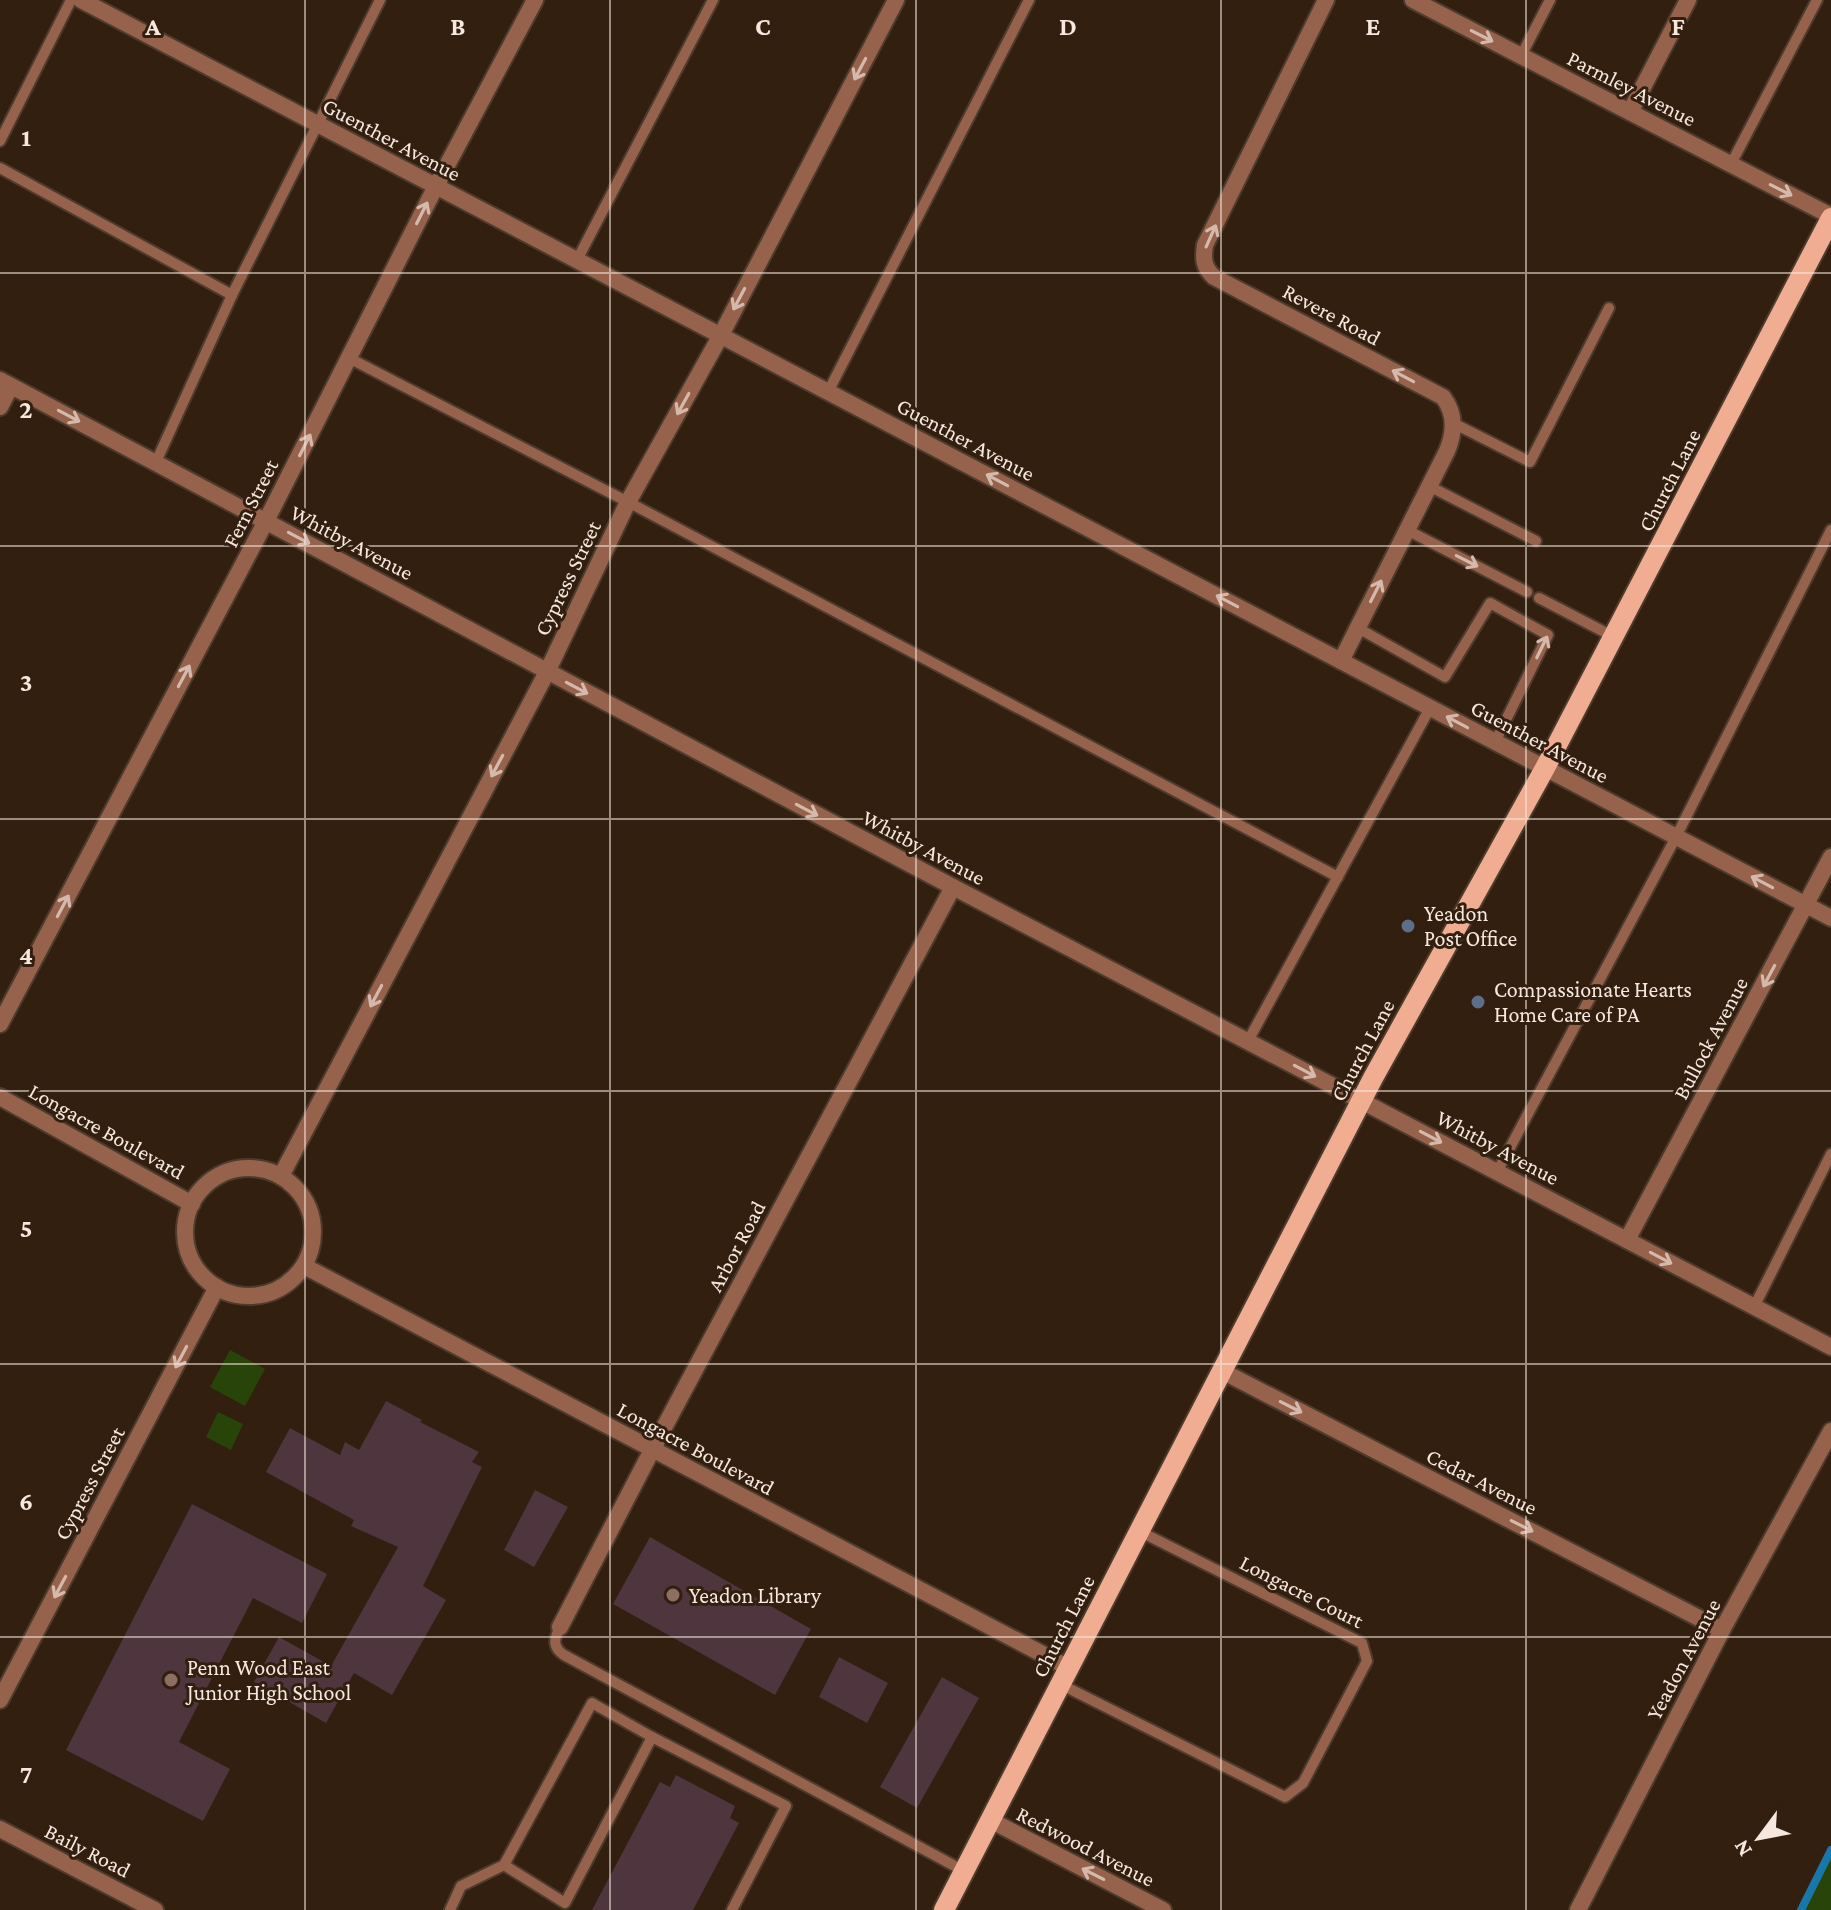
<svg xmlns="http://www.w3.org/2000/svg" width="1831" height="1910" viewBox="0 0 1831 1910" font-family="'Crimson Pro',serif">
<rect width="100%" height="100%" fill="#321f10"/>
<g fill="#284409">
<polygon points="230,1350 265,1369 245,1406 210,1387"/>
<polygon points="218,1412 243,1424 231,1450 206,1437"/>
<polygon points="1831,1853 1831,1910 1799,1910"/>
</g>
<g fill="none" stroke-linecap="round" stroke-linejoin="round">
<polyline stroke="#1877a9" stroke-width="8" points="1801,1910 1831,1850"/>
</g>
<g fill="#4e353e">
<polygon points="386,1401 422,1420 420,1422 479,1452 472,1462 482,1467 423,1586 446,1600 392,1695 354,1673 326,1723 254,1682 279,1637 331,1666 398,1547 351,1526 354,1520 266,1472 290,1428 340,1455 345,1442 359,1450"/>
<polygon points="535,1490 568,1507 534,1567 504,1550"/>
<polygon points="192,1504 327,1574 302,1623 253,1598 179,1742 230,1769 203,1821 66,1750"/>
<polygon points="650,1537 811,1629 775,1695 613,1604"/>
<polygon points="839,1657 888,1683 867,1723 819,1697"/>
<polygon points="942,1677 979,1698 917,1808 880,1787"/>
<polygon points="676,1775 735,1806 730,1818 739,1823 693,1910 592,1910 660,1782 670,1787"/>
</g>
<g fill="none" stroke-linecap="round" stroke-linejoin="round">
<defs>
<g id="service">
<polyline points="1521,56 1550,0"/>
<polyline points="0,141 71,0"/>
<polyline points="1731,164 1817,0"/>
<polyline points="0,168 232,295"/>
<polyline points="577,260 713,0"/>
<polyline points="349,358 628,502 1338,877"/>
<polyline points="828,392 1029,0"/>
<polyline points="1453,423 1530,462 1609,308"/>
<polyline points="156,462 232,295 380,0"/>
<polyline points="1429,486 1536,541"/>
<polyline points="1407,530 1527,592"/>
<polyline points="1539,598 1614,637"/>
<polyline points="1358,628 1445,677 1490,603 1548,635 1495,742"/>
<polyline points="1248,1041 1430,708"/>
<polyline points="1497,1172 1676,837 1831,530"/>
<polyline points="1754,1307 1831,1154"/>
<path d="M560 1627C554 1639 552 1647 564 1655L964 1871"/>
<polyline points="1060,1684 1285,1797 1303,1783 1367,1661 1362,1643 1139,1531"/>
<polyline points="652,1737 786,1806 732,1910"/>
<polyline points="450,1910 461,1886 504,1865 592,1703 652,1737 565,1903 504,1865"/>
</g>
<g id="minor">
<polyline points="81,0 1831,918"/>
<path d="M1326 0 1205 245C1203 258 1203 267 1214 277L1443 397C1456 414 1455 432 1447 451L1341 661"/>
<polyline points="1413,0 1831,216"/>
<polyline points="1630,112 1688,0"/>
<polyline points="0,380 953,887 1831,1347"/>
<polyline points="0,407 11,386"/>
<polyline points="0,1024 266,521 436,186 535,0"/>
<polyline points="281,1176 547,672 628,502 721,335 896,0"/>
<polyline points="1627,1240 1831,857"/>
<polyline points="1222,1371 1722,1630"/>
<polyline points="560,1627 652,1450 953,887"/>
<polyline points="0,1700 217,1287"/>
<polyline points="990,1820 1163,1910"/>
<polyline points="0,1829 155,1910"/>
<polyline points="1578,1910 1722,1630 1831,1431"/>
</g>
<g id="tertiary">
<polyline points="0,1097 192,1204"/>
<circle cx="249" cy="1232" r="64"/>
<polyline points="304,1266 1069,1668"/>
</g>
<polyline id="primary" points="944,1910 1373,1078 1545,768 1831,218"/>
</defs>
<use href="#service" stroke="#4d3b2d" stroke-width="14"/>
<use href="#minor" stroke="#4d3b2d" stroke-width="20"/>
<use href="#tertiary" stroke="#4d3b2d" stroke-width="20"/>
<use href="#primary" stroke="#4d3b2d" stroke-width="24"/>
<use href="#service" stroke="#97624c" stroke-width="10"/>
<use href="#minor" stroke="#97624c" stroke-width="16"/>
<use href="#tertiary" stroke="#97624c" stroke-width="16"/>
<use href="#primary" stroke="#f1ad92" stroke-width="20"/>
</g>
<defs><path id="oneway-shaft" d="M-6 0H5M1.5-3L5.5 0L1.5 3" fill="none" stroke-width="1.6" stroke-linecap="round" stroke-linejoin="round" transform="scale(2)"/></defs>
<g stroke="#d5b9ac">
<use href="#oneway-shaft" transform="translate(1482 36) rotate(27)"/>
<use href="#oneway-shaft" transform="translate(860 69) rotate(118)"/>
<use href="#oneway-shaft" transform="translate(1781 190) rotate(27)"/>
<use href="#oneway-shaft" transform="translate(422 213) rotate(-63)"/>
<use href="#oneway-shaft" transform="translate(1211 236) rotate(-66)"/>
<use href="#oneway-shaft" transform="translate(739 299) rotate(118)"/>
<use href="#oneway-shaft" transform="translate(1403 376) rotate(-152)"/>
<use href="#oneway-shaft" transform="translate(683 404) rotate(119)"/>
<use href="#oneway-shaft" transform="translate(69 416) rotate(28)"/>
<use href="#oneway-shaft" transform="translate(305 445) rotate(-63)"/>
<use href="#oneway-shaft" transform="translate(997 480) rotate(-152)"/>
<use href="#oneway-shaft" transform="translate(299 538) rotate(28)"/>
<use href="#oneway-shaft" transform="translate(1467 561) rotate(27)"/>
<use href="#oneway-shaft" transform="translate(1376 591) rotate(-63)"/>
<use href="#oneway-shaft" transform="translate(1227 601) rotate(-152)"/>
<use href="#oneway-shaft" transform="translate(1542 647) rotate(-64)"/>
<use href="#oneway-shaft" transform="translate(184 676) rotate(-62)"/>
<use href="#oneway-shaft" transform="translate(577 688) rotate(28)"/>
<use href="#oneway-shaft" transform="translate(1457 722) rotate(-152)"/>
<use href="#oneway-shaft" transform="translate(497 766) rotate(118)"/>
<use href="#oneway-shaft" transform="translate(807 810) rotate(28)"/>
<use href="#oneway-shaft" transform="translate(1762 882) rotate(-152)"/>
<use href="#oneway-shaft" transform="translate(63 906) rotate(-62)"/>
<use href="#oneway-shaft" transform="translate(1769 976) rotate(118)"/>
<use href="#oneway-shaft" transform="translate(376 996) rotate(118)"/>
<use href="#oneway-shaft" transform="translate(1305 1071) rotate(28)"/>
<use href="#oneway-shaft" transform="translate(1431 1137) rotate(28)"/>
<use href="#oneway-shaft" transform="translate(1661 1258) rotate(28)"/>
<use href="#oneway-shaft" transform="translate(181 1357) rotate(118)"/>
<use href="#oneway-shaft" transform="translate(1291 1407) rotate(27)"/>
<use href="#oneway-shaft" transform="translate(1522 1526) rotate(27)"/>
<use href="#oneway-shaft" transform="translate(60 1587) rotate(118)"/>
<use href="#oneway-shaft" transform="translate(1093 1874) rotate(-153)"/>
</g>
<path fill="none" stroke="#f6e8df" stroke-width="2" stroke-opacity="0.55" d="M305 0V1910M610 0V1910M916 0V1910M1221 0V1910M1526 0V1910M0 273H1831M0 546H1831M0 819H1831M0 1091H1831M0 1364H1831M0 1637H1831"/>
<g fill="#5c6f8a" stroke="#321f10" stroke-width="3">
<circle cx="1408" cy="926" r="8"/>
<circle cx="1478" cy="1002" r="8"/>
</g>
<g fill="#8d6e63" stroke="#321f10" stroke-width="3">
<circle cx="673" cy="1595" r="8"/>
<circle cx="171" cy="1680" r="8"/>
</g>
<g text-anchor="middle" stroke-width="6" stroke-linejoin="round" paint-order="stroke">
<g font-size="22" fill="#f6e8df" stroke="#321f10">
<text transform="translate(1632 88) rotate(27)" y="8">Parmley Avenue</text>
<text transform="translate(392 139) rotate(28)" y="8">Guenther Avenue</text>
<text transform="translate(1332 314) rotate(28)" y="8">Revere Road</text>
<text transform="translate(966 439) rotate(28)" y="8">Guenther Avenue</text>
<text transform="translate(1669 480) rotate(-63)" y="8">Church Lane</text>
<text transform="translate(250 503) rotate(-63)" y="8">Fern Street</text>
<text transform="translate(352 542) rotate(28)" y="8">Whitby Avenue</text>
<text transform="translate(567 578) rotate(-64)" y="8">Cypress Street</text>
<text transform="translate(1540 741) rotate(28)" y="8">Guenther Avenue</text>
<text transform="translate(924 847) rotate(28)" y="8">Whitby Avenue</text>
<text transform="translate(1710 1038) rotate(-62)" y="8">Bullock Avenue</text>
<text transform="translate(1362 1050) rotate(-62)" y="8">Church Lane</text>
<text transform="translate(107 1131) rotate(29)" y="8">Longacre Boulevard</text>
<text transform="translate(1498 1147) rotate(28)" y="8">Whitby Avenue</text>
<text transform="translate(736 1246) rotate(-62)" y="8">Arbor Road</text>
<text transform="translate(696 1448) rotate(28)" y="8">Longacre Boulevard</text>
<text transform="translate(1482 1481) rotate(27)" y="8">Cedar Avenue</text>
<text transform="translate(89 1483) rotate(-62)" y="8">Cypress Street</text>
<text transform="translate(1302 1591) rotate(27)" y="8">Longacre Court</text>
<text transform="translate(1063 1626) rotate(-63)" y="8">Church Lane</text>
<text transform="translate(1683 1659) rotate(-62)" y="8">Yeadon Avenue</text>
<text transform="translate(1086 1846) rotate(27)" y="8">Redwood Avenue</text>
<text transform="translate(88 1850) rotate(27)" y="8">Baily Road</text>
</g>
<g font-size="22" fill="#f6e8df" stroke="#321f10" text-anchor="start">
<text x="1424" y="921">Yeadon<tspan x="1424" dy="25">Post Office</tspan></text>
<text x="1494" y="997">Compassionate Hearts<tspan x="1494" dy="25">Home Care of PA</tspan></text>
<text x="689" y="1603">Yeadon Library</text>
<text x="187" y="1675">Penn Wood East<tspan x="187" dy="25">Junior High School</tspan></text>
</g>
</g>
<g font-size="26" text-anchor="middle" font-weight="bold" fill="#f6e8df" stroke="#321f10" stroke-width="6" stroke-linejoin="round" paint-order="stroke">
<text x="153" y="35">A</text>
<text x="458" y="35">B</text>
<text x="763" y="35">C</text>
<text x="1068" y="35">D</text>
<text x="1373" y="35">E</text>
<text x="1678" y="35">F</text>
<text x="26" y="146">1</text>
<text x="26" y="418">2</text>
<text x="26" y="691">3</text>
<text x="26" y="964">4</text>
<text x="26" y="1237">5</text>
<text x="26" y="1510">6</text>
<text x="26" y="1783">7</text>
</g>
<g transform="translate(1759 1838) rotate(238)" stroke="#321f10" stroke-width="6" paint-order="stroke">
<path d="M0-6L14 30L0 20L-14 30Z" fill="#f6e8df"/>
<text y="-12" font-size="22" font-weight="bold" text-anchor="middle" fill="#f6e8df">N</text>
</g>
</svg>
